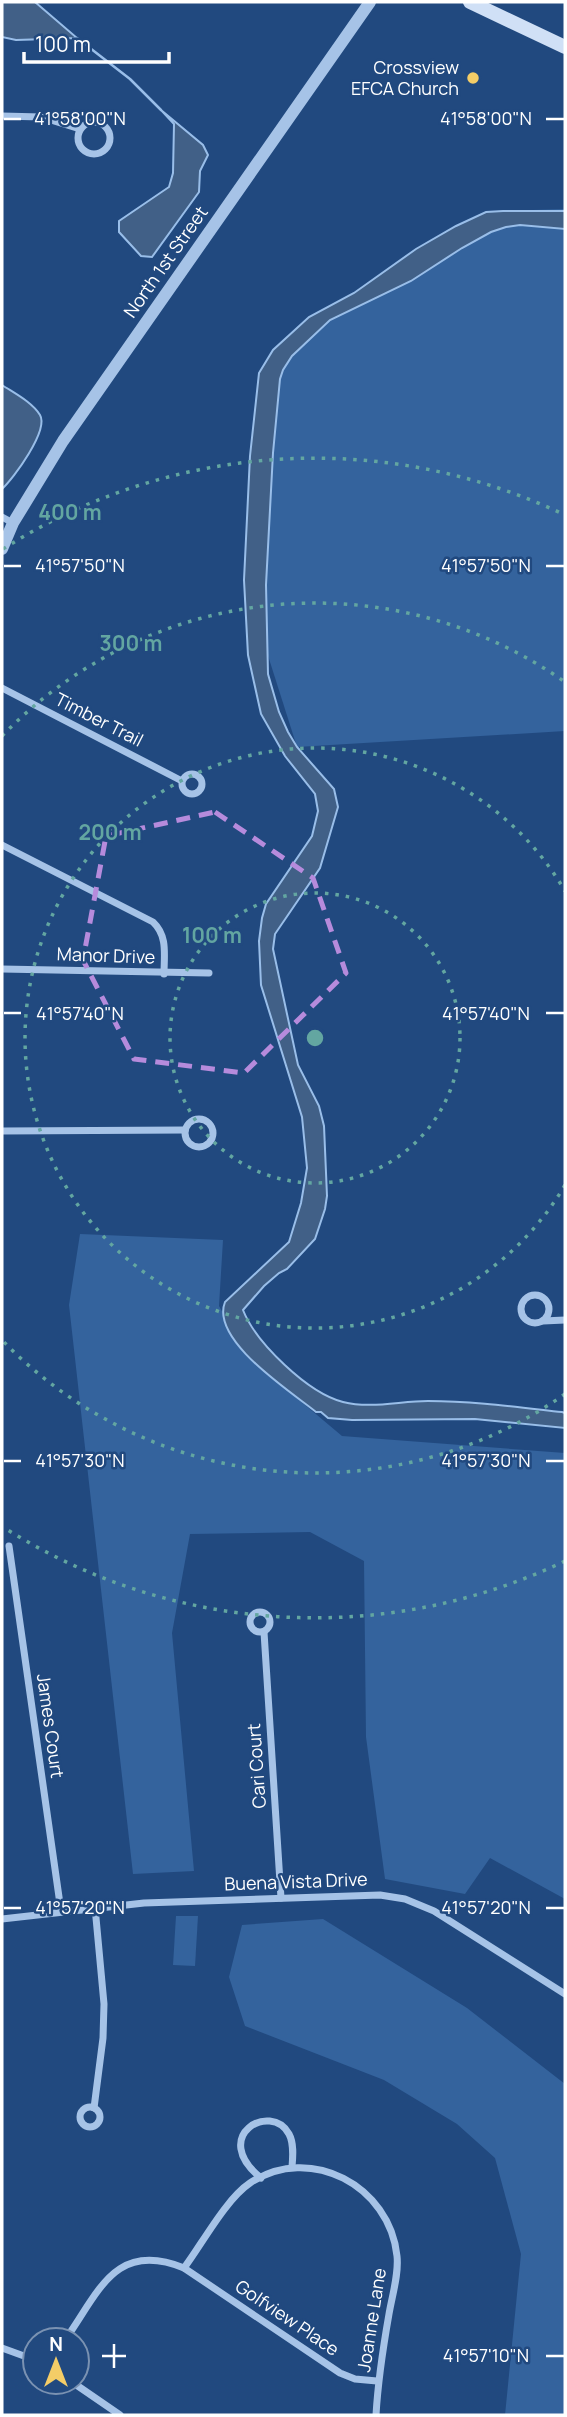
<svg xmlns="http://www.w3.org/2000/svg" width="567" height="2417" viewBox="0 0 567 2417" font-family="Manrope,sans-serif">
<rect width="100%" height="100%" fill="#21497f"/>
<g fill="#34639d">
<polygon points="565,209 565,731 297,747 244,580 253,428 273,350 443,233 503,211"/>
<polygon points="80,1234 223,1240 219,1306 248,1357 342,1436 565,1453 565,1899 490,1858 465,1894 385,1879 366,1737 364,1561 310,1532 190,1534 172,1633 194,1871 133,1874 69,1305"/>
<polygon points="176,1916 198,1916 195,1966 173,1965"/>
<polygon points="323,1919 467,2008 565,2084 565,2415 505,2415 521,2254 495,2158 457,2124 384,2080 245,2026 229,1977 242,1925"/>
</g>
<g fill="#416087" stroke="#99bee9" stroke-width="2">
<polygon points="2,2 35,2 77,38 16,40 2,37"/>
<polygon points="161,110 203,145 208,155 200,171 199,192 152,257 141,256 119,232 119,221 169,187 173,173 174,124"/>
<path d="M503 211H565V229L520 225 506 227 491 232 462 248 411 281 330 320 292 356 283 370 280 379 273 453 266 585 268 674 279 712 288 732 297 747 334 789 338 807 320 868 275 934 273 949 298 1065 319 1106 324 1126 327 1196 325 1209 315 1239 287 1269 279 1273 264 1286 243 1310C256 1343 308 1393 343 1402 371 1409 400 1401 428 1401 473 1401 517 1407 562 1412L565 1413V1428L475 1419 352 1420 328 1418 321 1412H316C290 1391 210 1340 225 1302L289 1242 301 1203 307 1168 302 1117 261 985 259 941 262 918 266 904 312 836 318 811 315 794 285 756 261 714 248 655 244 580 250 456 259 373 273 350 309 317 354 293 416 249 456 226 486 212Z"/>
<path d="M2 385C14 393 32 402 40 415 49 430 14 478 2 489Z"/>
</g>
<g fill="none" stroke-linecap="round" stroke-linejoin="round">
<polyline stroke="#99bee9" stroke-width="2.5" points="77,38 130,79 161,110"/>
<g stroke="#a6c3e7" stroke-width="7">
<polyline points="2,116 41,117 80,129"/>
<circle cx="94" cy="138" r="16"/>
<polyline points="2,517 13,523"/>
<polyline points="2,688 182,781"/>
<circle cx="192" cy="784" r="10"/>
<path d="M2 845 153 922C168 936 164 955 164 974"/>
<polyline points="2,969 209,973"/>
<circle cx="199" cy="1133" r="14"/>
<polyline points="2,1131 185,1130"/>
<circle cx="535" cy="1309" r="14"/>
<polyline points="543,1321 565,1320"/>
<polyline points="9,1546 61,1911"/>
<circle cx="260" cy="1622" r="10"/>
<polyline points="264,1632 281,1898"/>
<polyline points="2,1919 144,1903 380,1895 405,1899 434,1911 565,1994"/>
<circle cx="90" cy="2117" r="10"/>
<polyline points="94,2108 103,2038 104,2004 95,1907"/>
<path d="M261 2178C209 2136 271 2101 289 2134 294 2143 293 2156 292 2167"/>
<path d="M184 2268C202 2244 226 2199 250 2183 310 2143 390 2186 397 2256 399 2274 392 2296 389 2314 383 2348 378 2381 376 2415"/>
<path d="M65 2340C99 2292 115 2240 184 2268L340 2373 355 2379 377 2381"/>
<polyline points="2,2348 35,2360"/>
<polyline points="72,2382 120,2415"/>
</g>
<polyline stroke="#a6c3e7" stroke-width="12" points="2,549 13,523 63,441 370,2"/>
<polyline stroke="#d0e0f6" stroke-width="14" points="470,2 565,47"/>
</g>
<path fill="none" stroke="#b68bdc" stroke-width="5" stroke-dasharray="14 9" stroke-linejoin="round" d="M215 812 313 878 346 973 244 1073 134 1059 83 960 106 836Z"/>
<path fill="none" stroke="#fff" stroke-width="2.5" d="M4 119H21M546 119H564M4 566H21M546 566H564M4 1013H21M546 1013H564M4 1461H21M546 1461H564M4 1908H21M546 1908H564M114 2344V2368M102 2356H126M546 2356H564"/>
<g fill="none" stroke="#63a6a1" stroke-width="3.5" stroke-dasharray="3.5 7">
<circle cx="315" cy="1038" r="145"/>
<path d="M565 1185A290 290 0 1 1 565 891"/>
<path d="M565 1394A435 435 0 0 1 2 1340M2 736A435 435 0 0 1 565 682"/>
<path d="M565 1561A580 580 0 0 1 3 1527M3 549A580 580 0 0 1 565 515"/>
</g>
<circle fill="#f4cd67" stroke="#21497f" stroke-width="2.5" cx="473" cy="78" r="7"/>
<g text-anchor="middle" stroke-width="5" stroke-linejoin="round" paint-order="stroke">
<g font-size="18" fill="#fff" stroke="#21497f" text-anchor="end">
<text x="459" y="74">Crossview<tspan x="459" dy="21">EFCA Church</tspan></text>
</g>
<g font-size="18" fill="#fff" stroke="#21497f">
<text transform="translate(166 262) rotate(-55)" y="6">North 1st Street</text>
<text transform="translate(99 720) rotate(27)" y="6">Timber Trail</text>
<text transform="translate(106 956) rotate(2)" y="6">Manor Drive</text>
<text transform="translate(50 1726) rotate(82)" y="6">James Court</text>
<text transform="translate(257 1766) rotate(-94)" y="6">Cari Court</text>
<text transform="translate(296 1882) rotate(-2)" y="6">Buena Vista Drive</text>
<text transform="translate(287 2318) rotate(34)" y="6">Golfview Place</text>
<text transform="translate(372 2320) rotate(-81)" y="6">Joanne Lane</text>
</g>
</g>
<g font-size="18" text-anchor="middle" fill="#fff" stroke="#21497f" stroke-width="5" stroke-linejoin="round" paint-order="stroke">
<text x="80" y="125">41°58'00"N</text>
<text x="486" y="125">41°58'00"N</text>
<text x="80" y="572">41°57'50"N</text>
<text x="486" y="572">41°57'50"N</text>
<text x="80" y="1020">41°57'40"N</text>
<text x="486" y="1020">41°57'40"N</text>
<text x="80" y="1467">41°57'30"N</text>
<text x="486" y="1467">41°57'30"N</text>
<text x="80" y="1914">41°57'20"N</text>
<text x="486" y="1914">41°57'20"N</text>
<text x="486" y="2362">41°57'10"N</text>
</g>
<circle cx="315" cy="1038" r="10" fill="#63a6a1" stroke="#21497f" stroke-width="3.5"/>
<g font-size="21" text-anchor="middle" font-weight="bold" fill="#63a6a1" stroke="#21497f" stroke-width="5" stroke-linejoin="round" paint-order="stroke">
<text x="70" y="520">400 m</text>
<text x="131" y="651">300 m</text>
<text x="110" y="840">200 m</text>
<text x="212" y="943">100 m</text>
</g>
<rect width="567" height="2417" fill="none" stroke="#ffffff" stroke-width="7"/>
<g transform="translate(56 2361)"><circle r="33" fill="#21497f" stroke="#7a92b2" stroke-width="2"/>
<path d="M0-5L12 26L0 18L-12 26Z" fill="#f4cd67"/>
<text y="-10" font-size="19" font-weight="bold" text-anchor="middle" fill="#ffffff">N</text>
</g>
<path d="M24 52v10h145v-10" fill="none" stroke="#ffffff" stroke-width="3.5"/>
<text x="35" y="52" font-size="21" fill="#ffffff" stroke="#21497f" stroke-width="5" paint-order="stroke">100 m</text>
</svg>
